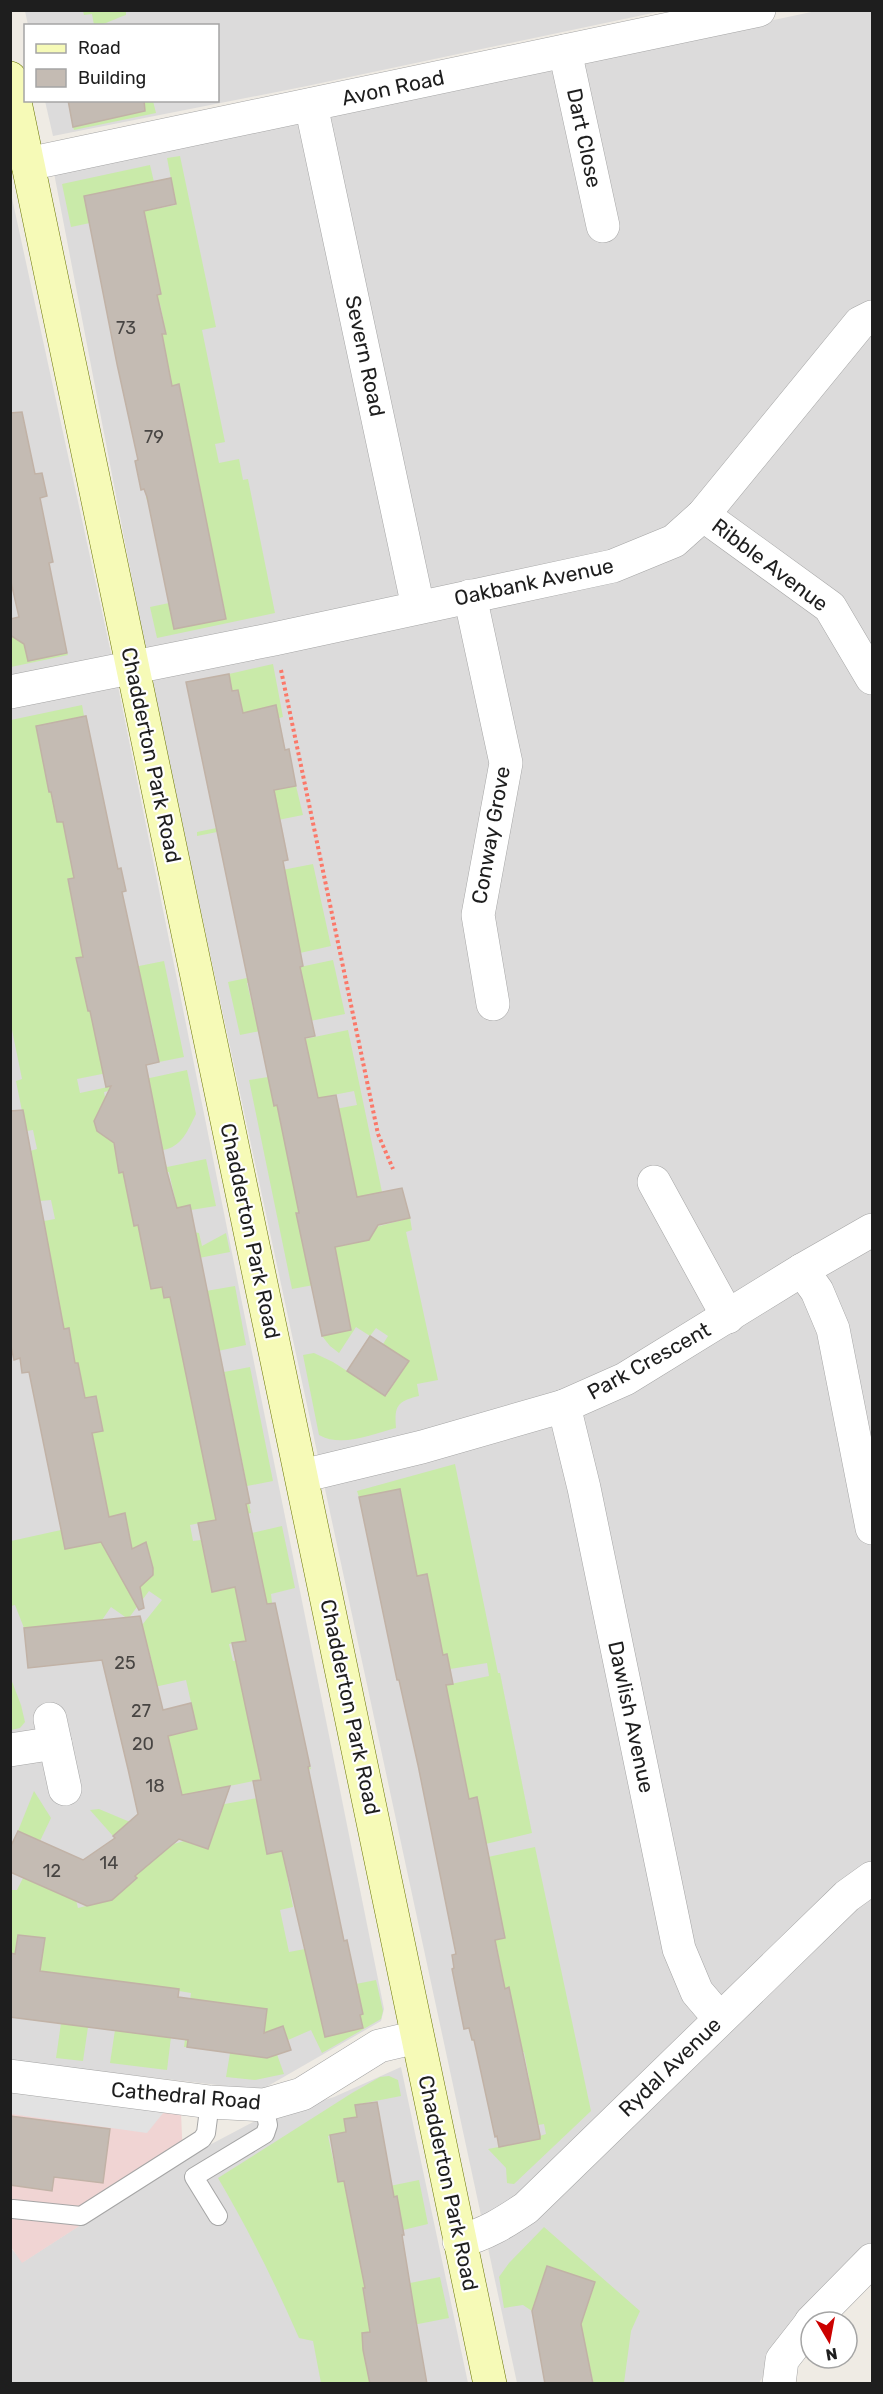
<svg xmlns="http://www.w3.org/2000/svg" width="883" height="2394" viewBox="0 0 883 2394" font-family="Rubik,sans-serif">
<rect width="100%" height="100%" fill="#efebe4"/>
<g fill="#dcdbdb">
<polygon points="25,11 662,11 307,86 53,136 45,101 218,100 218,26 28,25"/>
<polygon points="816,11 872,11 872,2242 804,2309 759,2383 517,2383 153,688 54,173"/>
<polygon points="10,189 116,676 384,2009 381,2021 261,2090 11,2061"/>
<polygon points="401,2067 468,2383 11,2383 10,2247 23,2262 183,2159 255,2121 334,2097"/>
</g>
<polygon fill="#f0d4d3" points="11,2091 181,2113 183,2159 22,2263 11,2247"/>
<g fill="#c9eaa9" fill-rule="evenodd">
<path d="M83 11V10L133 11 126 12V15C116 18 103 26 94 25L92 14 84 15Z"/>
<polygon points="113,101 153,101 156,113 74,130 73,127 116,117"/>
<polygon points="180,156 216,327 202,330 225,442 215,444 219,463 239,459 243,480 248,479 275,613 157,638 150,607 169,603 174,629 226,618 216,567 192,516 205,513 202,498 189,501 147,500 146,497 200,485 192,449 177,445 191,442 188,427 157,433 179,384 164,387 126,342 166,333 160,304 148,306 146,297 161,294 153,255 90,223 71,227 62,184 150,165 154,182 144,184 150,210 176,205 167,158"/>
<polygon points="22,634 28,661 67,653 68,655 11,667 10,635"/>
<polygon points="273,664 283,717 279,718 276,705 254,710 256,723 238,717 240,701 238,690 232,691 229,674"/>
<path d="M82 705 84 716 37 726 49 792 98 782 55 809 57 822 69 820 118 869 68 879 75 916 89 915 75 919 83 957 77 959 88 1011 145 999 139 970 115 975 114 971 164 961 184 1057 159 1062 151 1020 95 1032 112 1072 77 1079 80 1093 187 1070 196 1114C188 1130 182 1147 163 1150L149 1082 104 1092 108 1113 95 1122 97 1131 101 1134 111 1132 120 1173 166 1164 167 1167 206 1159 216 1206 191 1210 177 1208 169 1172 135 1178 144 1224 199 1233 202 1246 226 1233 230 1252 147 1268 151 1289 162 1287 164 1298 170 1297 180 1348 188 1346 200 1292 235 1286 246 1345 185 1358 184 1366 197 1428 234 1421 224 1372 250 1367 273 1481 247 1486 238 1440 201 1447 214 1510 249 1503 251 1513 190 1525 193 1541 201 1540 212 1592 262 1581 252 1533 282 1526 295 1588 271 1594 272 1603 240 1610 246 1641 229 1644 233 1661 250 1658 260 1776 310 1766 311 1769 210 1790 214 1806 258 1798 268 1854 289 1850 326 1856 285 1865 293 1907 280 1910 289 1952 305 1949 360 2015 363 2014 356 1984 376 1980 383 2011 381 2019 322 2053 311 2030 288 2040 283 2026 269 2032 284 2074 255 2080 226 2077 230 2053 260 2057 267 2009 193 1999 187 2047H184L191 1993 179 1991V1989L40 1972 44 1939 18 1935 15 1954 11 1953V1890H17L23 1878 69 1873 78 1908 110 1900 137 1879 131 1872 151 1862 174 1844 184 1841 207 1849 212 1837 167 1803 134 1795 179 1785 176 1770 170 1771 161 1734 170 1722 174 1735 197 1729 186 1680 150 1688 155 1675 148 1647 119 1654 162 1600 149 1591 128 1619 111 1607 102 1620 24 1628 15 1605 11 1606V1541L61 1530 65 1549 130 1536 125 1514 109 1517 92 1433 102 1431 96 1396 85 1398 78 1363 71 1364 69 1328 54 1331 60 1308 58 1294 48 1296 44 1221 55 1219 51 1200 40 1201 30 1151 37 1149 33 1130 26 1131 16 1081 22 1079 11 1025V720Z"/>
<polygon points="296,786 303,815 197,836 197,832 270,817 265,792"/>
<polygon points="313,864 331,946 300,953 297,935 278,904 291,901 286,879 267,873"/>
<polygon points="333,960 345,1014 240,1035 228,982 279,971 280,976 247,983 258,1029 311,1018 300,967"/>
<path d="M348 1030 382 1192 365 1200 296 1213 304 1246 410 1218 412 1230 406 1232 438 1380 417 1384 419 1396C398 1401 394 1405 396 1428 372 1434 342 1448 319 1435L303 1355 314 1353 333 1362 386 1396 409 1361 383 1344 388 1336 376 1328 370 1336 356 1327 339 1353 330 1346 322 1336 349 1330 341 1280 292 1289 249 1080 268 1077 274 1106 317 1097 305 1039ZM354 1091 357 1105 330 1110 328 1096Z"/>
<polygon points="455,1464 498,1673 500,1673 532,1833 473,1847 465,1814 480,1811 477,1798 462,1801 423,1776 463,1767 446,1685 489,1676 487,1663 450,1669 443,1655 382,1607 380,1600 430,1590 427,1574 417,1576 359,1497 357,1491"/>
<polygon points="11,1679 21,1705 25,1722 20,1728 11,1730"/>
<polygon points="34,1791 51,1818 40,1841 18,1831"/>
<polygon points="99,1809 130,1822 113,1836 90,1810"/>
<polygon points="535,1847 591,2111 514,2184 507,2183 506,2168 488,2149 540,2139 540,2136 546,2134 544,2124 538,2125 536,2114 534,2114 526,2080 529,2078 524,2052 481,2061 476,2041 472,2040 497,2035 508,1988 505,1989 497,1946 485,1948 483,1943 505,1937 488,1857"/>
<polygon points="61,2023 88,2027 83,2061 56,2058"/>
<polygon points="115,2030 171,2037 167,2070 110,2063"/>
<path d="M389 2076 398 2080 401 2096 355 2105 357 2117 344 2119 346 2132 328 2136 338 2182 354 2179 380 2188 419 2180 428 2224 403 2230 396 2196 349 2205 377 2286 363 2288 370 2332 362 2333 370 2383H321L313 2341 299 2338C275 2283 248 2229 218 2178L352 2093 380 2077Z"/>
<polygon points="544,2227 640,2311 631,2331 624,2383 590,2383 593,2382 585,2344 540,2353 587,2307 595,2282 547,2266 532,2311 523,2305 504,2308 499,2277 509,2263"/>
<polygon points="440,2277 449,2318 413,2325 410,2283"/>
</g>
<polygon fill="#e2e2e2" points="11,2092 164,2112 147,2133 11,2114"/>
<g fill="#c4bbb3" stroke="#c1b2a6" stroke-width="1.5">
<polygon points="68,100 144,100 145,111 73,127"/>
<polygon points="171,178 176,204 144,211 161,294 157,295 166,334 162,334 172,386 179,384 226,619 174,629 147,497 144,489 141,490 135,461 138,460 117,364 84,196"/>
<polygon points="22,412 35,474 42,473 47,496 40,498 53,562 49,563 67,653 28,661 24,644 10,635 10,619 19,617 10,578 10,413"/>
<polygon points="229,674 232,691 238,690 243,713 276,705 285,750 289,749 296,786 274,790 288,860 283,861 303,966 300,967 315,1036 305,1038 318,1098 336,1095 357,1197 402,1188 410,1218 378,1225 369,1240 335,1247 351,1330 322,1336 296,1213 299,1213 277,1105 274,1106 186,682"/>
<polygon points="86,716 118,869 121,868 126,891 122,892 159,1062 146,1065 167,1172 177,1208 190,1205 250,1503 246,1504 267,1604 275,1603 310,1766 308,1767 344,1941 347,1940 363,2014 360,2015 363,2028 325,2037 282,1851 267,1854 253,1781 261,1780 232,1643 246,1641 235,1587 212,1592 198,1523 216,1520 170,1297 164,1298 162,1287 151,1289 138,1225 134,1226 123,1172 119,1173 114,1143 97,1131 94,1121 111,1086 106,1087 90,1011 88,1011 76,958 83,957 68,879 74,878 63,822 57,822 51,792 49,792 36,726"/>
<polygon points="23,1110 64,1329 69,1328 75,1363 78,1363 85,1398 96,1396 103,1431 92,1433 109,1517 125,1513 132,1549 146,1542 153,1568 153,1575 140,1587 144,1608 139,1610 101,1542 65,1549 29,1372 22,1373 20,1358 14,1360 10,1342 10,1111"/>
<polygon points="370,1336 409,1361 385,1396 347,1371"/>
<polygon points="400,1489 417,1576 427,1574 443,1655 447,1654 453,1684 446,1685 469,1799 477,1797 505,1938 495,1940 505,1989 509,1987 540,2135 540,2139 499,2147 497,2136 495,2137 474,2040 472,2040 469,2028 464,2029 452,1969 454,1968 452,1955 456,1954 418,1765 399,1680 397,1680 359,1497"/>
<polygon points="140,1616 163,1710 191,1703 197,1729 168,1736 182,1795 230,1786 208,1849 179,1839 135,1876 137,1878 112,1900 87,1906 10,1872 10,1848 18,1831 83,1860 115,1838 113,1836 138,1814 128,1769 102,1660 28,1668 24,1628"/>
<polygon points="18,1935 45,1938 40,1971 179,1989 178,1997 267,2009 264,2033 283,2026 291,2050 267,2058 187,2047 188,2040 10,2017 10,1953 15,1954"/>
<polygon points="377,2102 394,2197 397,2196 404,2235 402,2235 415,2315 427,2384 370,2384 363,2350 362,2333 370,2332 363,2288 365,2288 344,2181 338,2182 330,2135 346,2132 344,2119 357,2117 355,2105"/>
<polygon points="10,2116 110,2129 103,2183 54,2177 52,2191 10,2185"/>
<polygon points="547,2266 595,2282 581,2324 593,2384 545,2384 532,2311"/>
</g>
<g fill="none" stroke-linecap="round" stroke-linejoin="round">
<defs>
<g id="lane">
<polyline points="13,2209 81,2216 202,2139 206,2133 210,2102"/>
<polyline points="218,2216 194,2177 265,2134 268,2125 264,2105"/>
</g>
<g id="street">
<polyline points="565,51 603,226"/>
<polyline points="311,105 418,607"/>
<polyline points="28,164 759,10"/>
<polyline points="703,515 830,607 872,678"/>
<polyline points="470,596 506,763 478,915 493,1004"/>
<polyline points="10,692 274,639 613,566 674,541 703,515 860,323 872,317"/>
<polyline points="654,1182 728,1317"/>
<polyline points="802,1270 817,1291 833,1329 872,1528"/>
<polyline points="564,1406 584,1488 679,1949 697,1992 720,2019"/>
<polyline points="302,1476 422,1447 564,1406 625,1379 802,1270 872,1230"/>
<polyline points="50,1719 65,1789"/>
<polyline points="10,1750 55,1743"/>
<polyline points="10,2076 210,2102 264,2105 302,2094 379,2046 417,2037"/>
<path d="M459 2241C485 2235 505 2222 526 2208L847 1896 872 1878"/>
<polyline points="811,2322 872,2260"/>
<polyline points="779,2384 782,2360 811,2323"/>
</g>
<polyline id="secondary" points="10,78 490,2384"/>
</defs>
<use href="#lane" stroke="#a5a5a5" stroke-width="20"/>
<use href="#street" stroke="#a5a5a5" stroke-width="34"/>
<use href="#secondary" stroke="#6a7604" stroke-width="34"/>
<polyline stroke="#fb7869" stroke-width="4" stroke-dasharray="3 3" stroke-linecap="butt" points="281,670 378,1134 393,1169"/>
<use href="#lane" stroke="#fff" stroke-width="18"/>
<use href="#street" stroke="#fff" stroke-width="33"/>
<use href="#secondary" stroke="#f6fab7" stroke-width="33"/>
</g>
<g text-anchor="middle" stroke-width="4.5" stroke-linejoin="round" paint-order="stroke">
<g font-size="18" fill="#484543">
<text x="126" y="334">73</text>
<text x="154" y="443">79</text>
<text x="125" y="1669">25</text>
<text x="141" y="1717">27</text>
<text x="143" y="1750">20</text>
<text x="155" y="1792">18</text>
<text x="109" y="1869">14</text>
<text x="52" y="1877">12</text>
</g>
<g font-size="21" fill="#1e1e1e" stroke="#fff">
<text transform="translate(393 88) rotate(-12)" y="7">Avon Road</text>
<text transform="translate(584 138) rotate(78)" y="7">Dart Close</text>
<text transform="translate(365 356) rotate(78)" y="7">Severn Road</text>
<text transform="translate(770 565) rotate(37)" y="7">Ribble Avenue</text>
<text transform="translate(534 582) rotate(-12)" y="7">Oakbank Avenue</text>
<text transform="translate(151 755) rotate(78)" y="7">Chadderton Park Road</text>
<text transform="translate(491 835) rotate(-80)" y="7">Conway Grove</text>
<text transform="translate(250 1231) rotate(78)" y="7">Chadderton Park Road</text>
<text transform="translate(649 1361) rotate(-29)" y="7">Park Crescent</text>
<text transform="translate(350 1707) rotate(78)" y="7">Chadderton Park Road</text>
<text transform="translate(631 1717) rotate(78)" y="7">Dawlish Avenue</text>
<text transform="translate(670 2067) rotate(-44)" y="7">Rydal Avenue</text>
<text transform="translate(186 2096) rotate(5)" y="7">Cathedral Road</text>
<text transform="translate(448 2183) rotate(78)" y="7">Chadderton Park Road</text>
</g>
</g>
<rect width="883" height="2394" fill="none" stroke="#1e1e1e" stroke-width="24"/>
<rect x="24" y="24" width="195" height="78" fill="#ffffff" stroke="#a5a5a5" stroke-width="1.5"/>
<rect x="36" y="44" width="30" height="9" fill="#f6fab7" stroke="#a5a5a5" stroke-width="1.5"/>
<text x="78" y="54" font-size="18" fill="#1e1e1e">Road</text>
<rect x="36" y="69" width="30" height="18" fill="#c4bbb3" stroke="#a5a5a5" stroke-width="1.5"/>
<text x="78" y="84" font-size="18" fill="#1e1e1e">Building</text>
<g transform="translate(829 2340) rotate(170)"><circle r="28" fill="#ffffff" stroke="#a5a5a5" stroke-width="1.5"/>
<path d="M0-4.5L10 22L0 15L-10 22Z" fill="#cc0100"/>
<text y="-9" font-size="16" font-weight="bold" text-anchor="middle" fill="#1e1e1e">N</text>
</g>
</svg>
